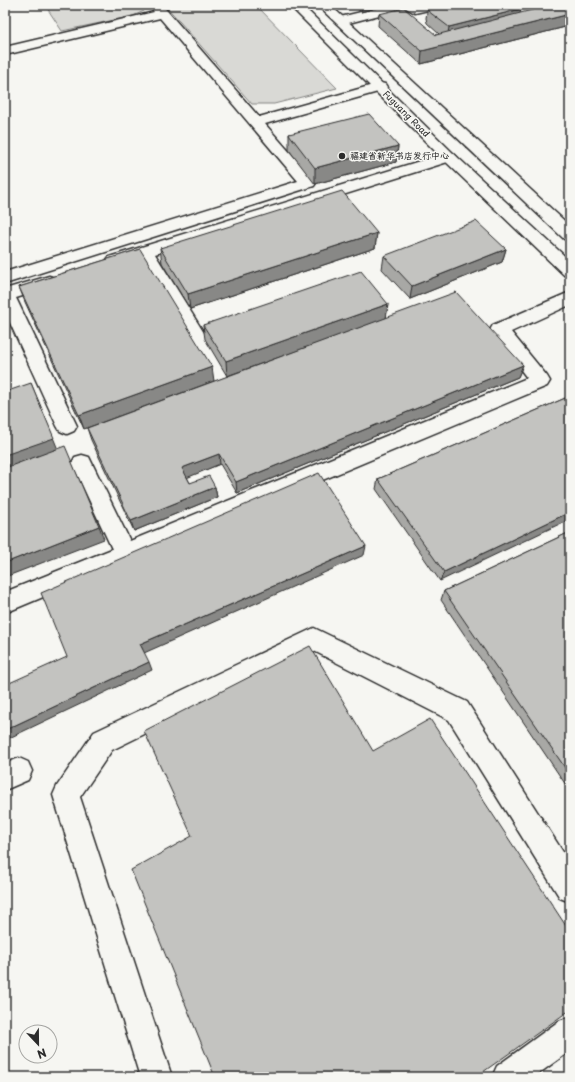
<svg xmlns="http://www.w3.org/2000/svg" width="575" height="1082" viewBox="0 0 575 1082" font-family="'Playpen Sans','LXGW WenKai TC',sans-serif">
<rect width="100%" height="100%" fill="#f6f6f2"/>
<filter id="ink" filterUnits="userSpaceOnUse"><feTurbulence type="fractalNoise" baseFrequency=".025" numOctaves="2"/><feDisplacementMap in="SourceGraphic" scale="8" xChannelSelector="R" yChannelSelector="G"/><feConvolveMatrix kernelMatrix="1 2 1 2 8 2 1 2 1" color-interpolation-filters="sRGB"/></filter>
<g filter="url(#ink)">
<g fill="#d9d9d5" stroke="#828280">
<polygon points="45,5 144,5 144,11 133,16 62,31"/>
<polygon points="165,5 256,5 337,88 274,104 252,104"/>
</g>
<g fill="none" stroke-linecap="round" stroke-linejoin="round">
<defs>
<g id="minor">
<polygon points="149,5 162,5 259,117 380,83 385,84 387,87 385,90 265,124 314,180 316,183 314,186 5,284 5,272 298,181 160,18 5,55 5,47 154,12"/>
<polygon points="390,5 439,5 437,8 415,13 406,8 341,25 335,21 336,18"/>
<polygon points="449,152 454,154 457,157 454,160 155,254 235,383 238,388 235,393 228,395 221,393 141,259 115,267 109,265 106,261 109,257"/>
<polygon points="49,276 55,278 58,282 55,286 16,298 77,426 74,431 67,434 60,431 57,426 5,312 5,289"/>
<polygon points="570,292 570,305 511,332 547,376 550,381 547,386 5,613 5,592 112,549 72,463 75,457 82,455 89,457 130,541 527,378 490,330 493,325"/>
<polygon points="314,628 467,702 570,863 570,902 560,898 449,720 314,651 112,750 80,797 172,1077 140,1077 53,795 57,786 94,732"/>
<polygon points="19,758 28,762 32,771 28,780 5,790 5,764"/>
<polygon points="570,1017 570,1051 534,1077 492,1077 497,1066 559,1021"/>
</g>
<g id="major">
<polygon points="289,5 302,5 454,154 570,261 570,277 564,275 444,160"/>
<polygon points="317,5 330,5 570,226 570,240 564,239"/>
</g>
</defs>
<use href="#minor" stroke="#2b2b2b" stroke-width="3"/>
<use href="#major" stroke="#2b2b2b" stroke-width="3"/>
<use href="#minor" fill="#f6f6f2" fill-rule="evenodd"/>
<use href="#major" fill="#f6f6f2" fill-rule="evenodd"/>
</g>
<g fill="#a8a8a5" stroke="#2b2b2b">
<polygon points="353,5 379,5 379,7 361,12"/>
<polygon points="428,6 521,9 520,13 569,26 421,64 378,26 379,14 436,35 439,34 427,23 426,18"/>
<polygon points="289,134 398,146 396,162 315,184 289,150"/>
<polygon points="377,233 375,248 190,309 162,263 160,248"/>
<polygon points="140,249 84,429 25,302 19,287"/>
<polygon points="506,249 502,262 410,299 382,269 384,256"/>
<polygon points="388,304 386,318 523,365 518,377 237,493 220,464 187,477 190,483 215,487 217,497 134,531 91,440 87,428 297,351 227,376 205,339 203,325"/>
<polygon points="570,396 440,581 376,489 378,479"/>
<polygon points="570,532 570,791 441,600 444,591"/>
</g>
<g fill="#888886" stroke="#2b2b2b">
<polygon points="362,5 379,5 379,7 361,12"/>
<polygon points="521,9 518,22 447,40 449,27"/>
<polygon points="570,14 570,23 569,26 421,64 422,51"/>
<polygon points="398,146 396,162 315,184 315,168"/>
<polygon points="377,233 375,248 190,309 188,294"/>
<polygon points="506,249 502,262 410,299 412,286"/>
<polygon points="388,304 386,319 227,376 226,361"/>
<polygon points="523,365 518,377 237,493 236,482"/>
<polygon points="212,367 214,381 84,429 79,415"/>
<polygon points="31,383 59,452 5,471 5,455"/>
<polygon points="219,454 220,464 184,479 182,468"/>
<polygon points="215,487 217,497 134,531 131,521"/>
<polygon points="570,512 570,519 440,581 444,572"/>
<polygon points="99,526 104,539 5,577 5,563"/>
<polygon points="366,546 364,555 144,653 140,644"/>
<polygon points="149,662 152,670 5,740 5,730"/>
</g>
<g fill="#c3c3c0" stroke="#2b2b2b">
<polygon points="429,5 515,5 521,9 449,27 428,11 428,6"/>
<polygon points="551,5 561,5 570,11 570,14 422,51 379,14 404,8 436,35"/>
<polygon points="369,114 398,146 315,168 289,134"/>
<polygon points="342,191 377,233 188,294 160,248"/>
<polygon points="476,221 506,249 412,286 384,256"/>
<polygon points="140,249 212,367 79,415 19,287"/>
<polygon points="361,271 388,304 226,361 203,325"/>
<polygon points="456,292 523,365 236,482 219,454 182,468 190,483 209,476 215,487 131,521 87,428"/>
<polygon points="31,383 54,438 5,455 5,392"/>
<polygon points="570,396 570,512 444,572 378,479"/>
<polygon points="65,446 99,526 5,563 5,468"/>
<polygon points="319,473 366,546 140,644 149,662 5,730 5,685 67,657 41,593"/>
<polygon points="570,532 570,775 444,591"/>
<polygon points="310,646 373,751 430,719 570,932 570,1010 476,1077 215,1077 131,870 192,836 144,731"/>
</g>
</g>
<circle fill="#2b2b2b" stroke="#f6f6f2" stroke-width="1.5" cx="342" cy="156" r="4"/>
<g text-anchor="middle" stroke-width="3" stroke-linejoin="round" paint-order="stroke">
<g font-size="9" fill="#2b2b2b" stroke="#f6f6f2">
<text transform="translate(406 114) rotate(45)" y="3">Fuguang Road</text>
</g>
<g font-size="9" font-weight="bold" fill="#2b2b2b" stroke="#f6f6f2" text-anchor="start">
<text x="350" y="159">福建省新华书店发行中心</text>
</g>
</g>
<rect width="575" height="1082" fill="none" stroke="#f6f6f2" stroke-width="20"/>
<rect x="10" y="10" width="555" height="1062" fill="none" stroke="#2b2b2b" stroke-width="1.5" filter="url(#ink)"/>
<g transform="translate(38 1044) rotate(158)"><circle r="19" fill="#f6f6f2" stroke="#a5a5a2"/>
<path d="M0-3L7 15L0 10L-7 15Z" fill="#2b2b2b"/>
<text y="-6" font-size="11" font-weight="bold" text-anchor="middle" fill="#2b2b2b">N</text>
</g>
</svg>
